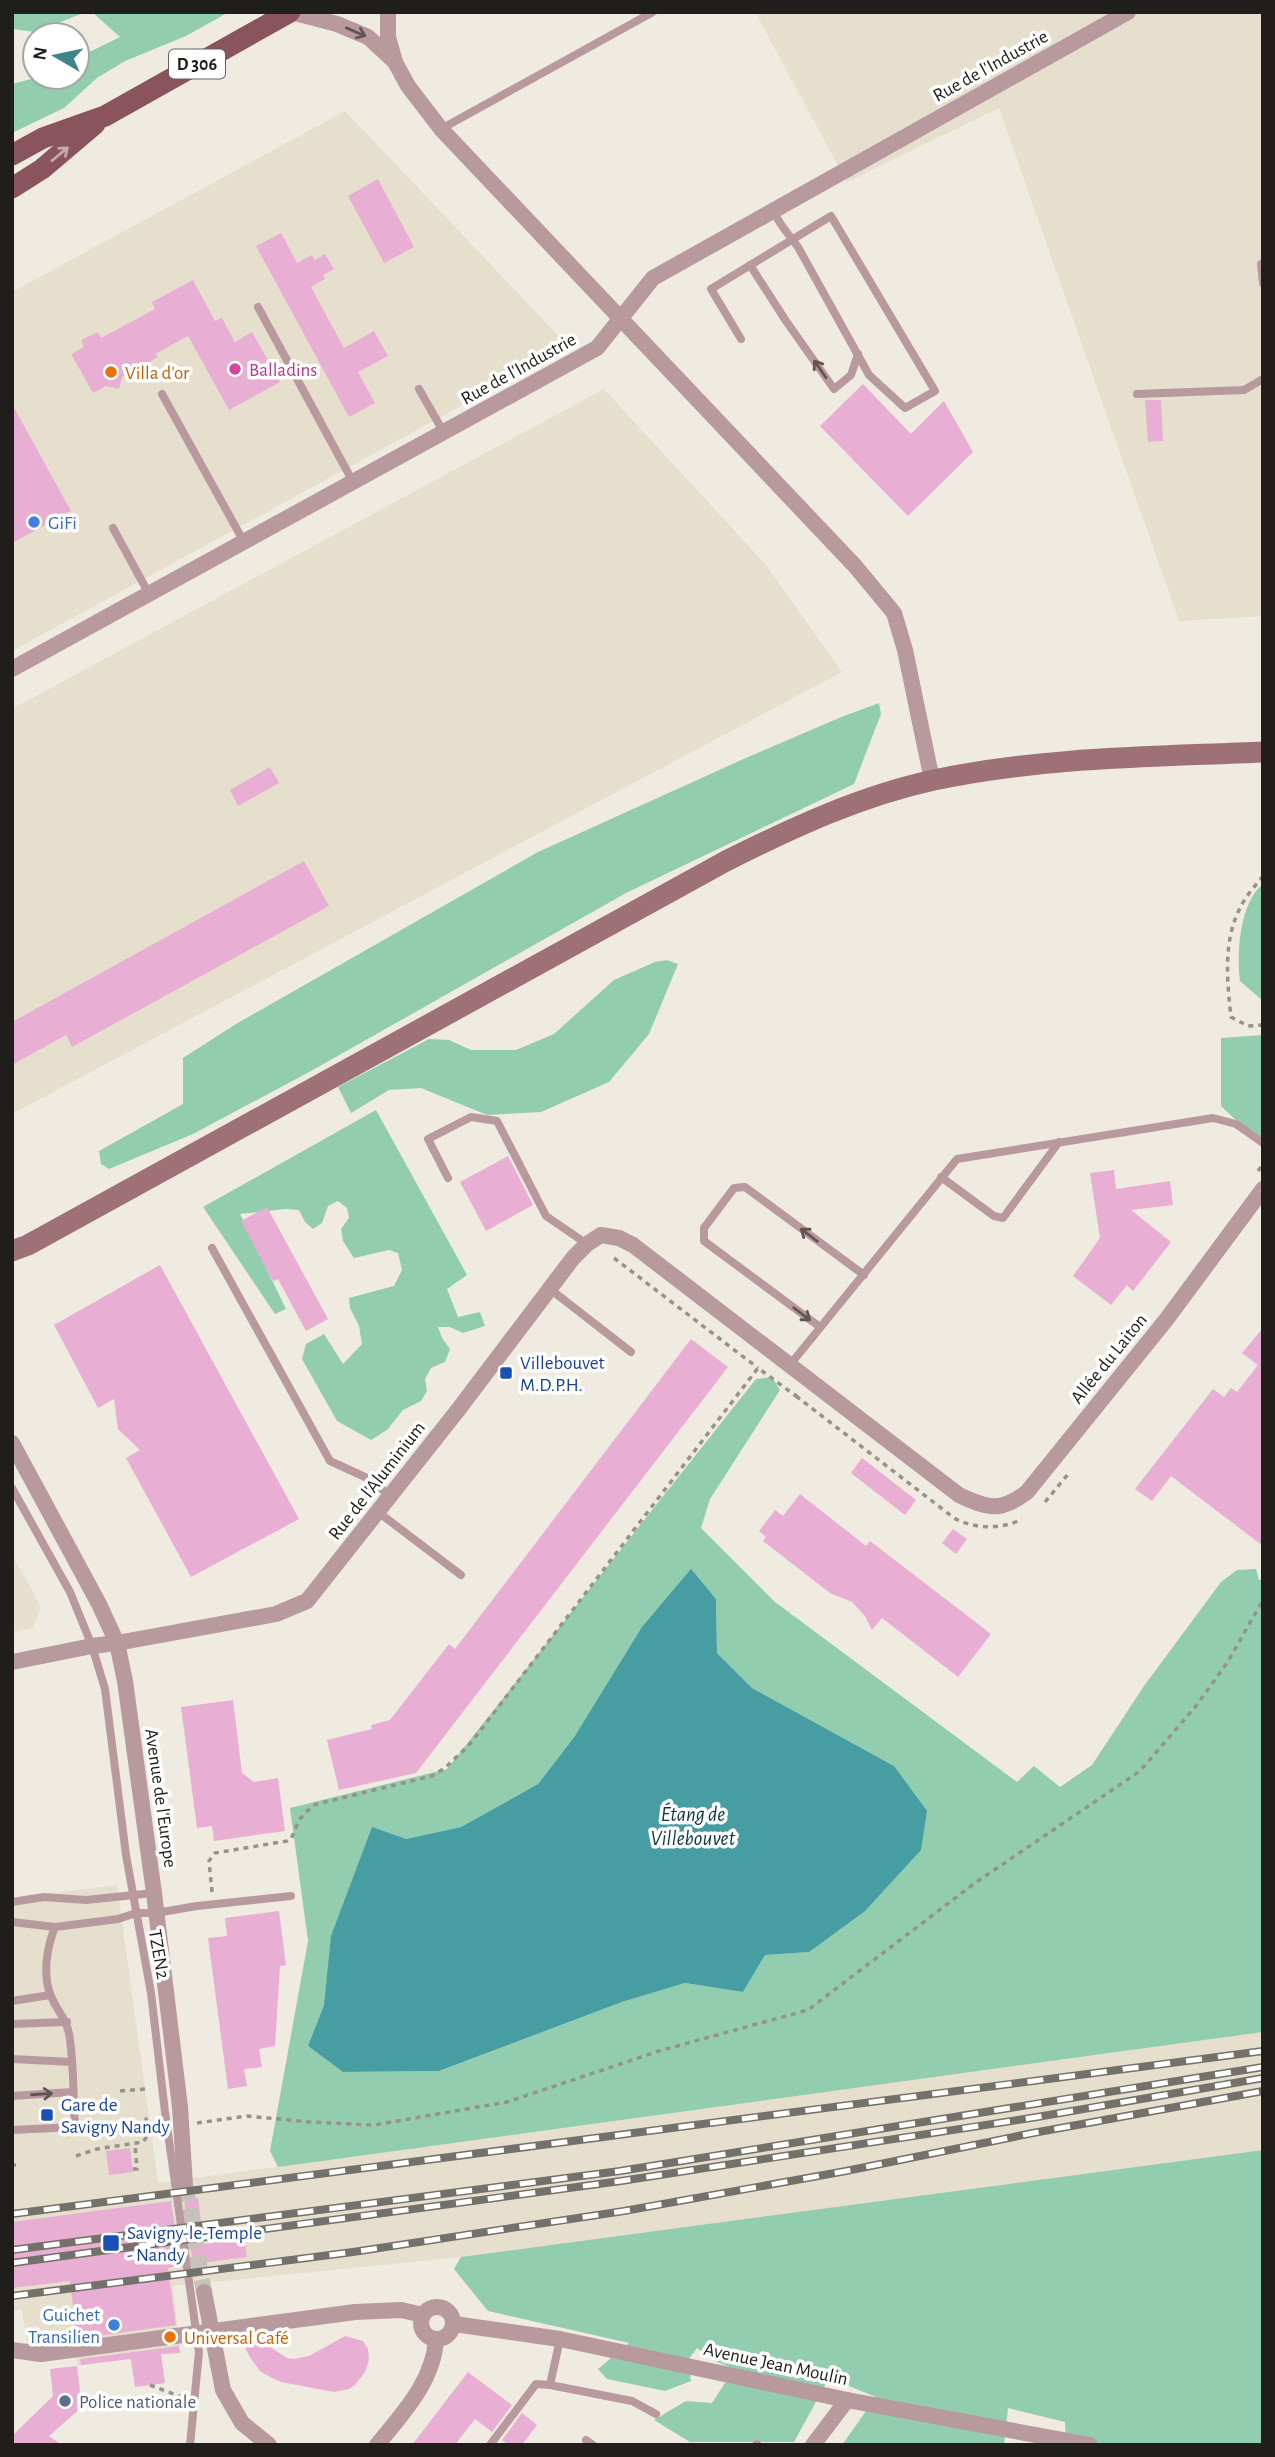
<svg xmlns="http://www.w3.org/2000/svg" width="1275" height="2457" viewBox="0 0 1275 2457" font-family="'Alegreya Sans',sans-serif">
<rect width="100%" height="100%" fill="#efebe1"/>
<g fill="#e6dfce">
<polygon points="755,12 1263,12 1263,616 1179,621 999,108 847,182"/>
<polygon points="345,111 569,347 12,651 12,292"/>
<polygon points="604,389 766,565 842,672 12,1114 12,709"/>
<polygon points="12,1554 41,1607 33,1628 12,1632"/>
<polygon points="117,1885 158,2183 1263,2032 1263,2150 461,2257 173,2286 180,2353 161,2354 165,2383 135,2387 130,2358 77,2366 77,2358 30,2362 22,2310 12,2310 12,1898"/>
</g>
<g fill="#92cdaf" fill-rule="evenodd">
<polygon points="12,12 86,12 35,32 12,29"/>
<polygon points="92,12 229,12 186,36 125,61 97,78 64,108 12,133 12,84 39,77 77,77 77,58 120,37"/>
<polygon points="879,703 881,714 854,784 626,893 311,1071 193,1134 109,1169 101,1164 99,1151 183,1104 183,1058 236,1024 538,852 748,757 839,718"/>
<path d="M1263 884V1001L1240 981C1236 953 1240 902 1263 884Z"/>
<polygon points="667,960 678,964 649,1034 609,1082 541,1112 487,1115 421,1088 389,1090 351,1113 338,1087 429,1039 449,1040 471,1050 516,1050 554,1034 614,980 655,962"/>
<polygon points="1263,1035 1263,1146 1221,1106 1221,1038"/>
<polygon points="376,1110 467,1275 447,1289 458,1317 480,1312 485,1326 463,1333 450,1327 438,1327 442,1338 450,1349 445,1362 431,1368 425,1379 427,1391 421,1401 403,1410 387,1430 371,1440 337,1421 302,1359 306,1344 324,1334 343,1364 362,1344 359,1326 350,1308 349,1298 394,1286 402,1270 398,1253 389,1250 354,1258 343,1241 341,1229 349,1218 347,1208 338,1201 328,1206 322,1223 313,1229 305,1222 299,1210 285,1209 240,1214 286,1309 275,1314 203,1207"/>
<path d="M772 1377 780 1390 710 1499 701 1528 775 1602 1017 1782 1034 1766 1060 1787 1092 1765 1144 1686 1221 1582 1237 1570 1256 1569 1259 1580 1263 1579V2032L278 2167 270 2151 308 1941 290 1808 447 1769 756 1379ZM716 1599 717 1653 752 1688 894 1766 809 1952 765 1955 743 1992 685 1983 622 2002 439 2071 343 2072 308 2046 324 2005 406 1839 461 1827 538 1784 575 1736Z"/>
<polygon points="1263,2150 1263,2445 1066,2445 1065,2422 1008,2408 1004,2445 842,2445 876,2397 829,2378 794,2442 690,2442 654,2420 686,2401 712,2403 734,2369 715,2361 697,2348 688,2360 691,2381 665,2391 607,2379 598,2369 629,2343 488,2311 454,2269 461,2257"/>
</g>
<polygon fill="#469da2" points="691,1569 716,1599 717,1653 752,1688 894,1766 927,1811 921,1850 865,1911 809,1952 765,1955 743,1992 685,1983 622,2002 439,2071 343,2072 308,2046 324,2005 331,1936 372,1827 406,1839 461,1827 538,1784 575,1736 642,1627"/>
<g fill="#e9aed3">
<polygon points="378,179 414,247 384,263 348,196"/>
<polygon points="281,233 297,263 312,255 315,260 325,254 334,269 323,275 325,279 311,287 344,348 374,331 388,356 358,372 375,403 349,417 256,246"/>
<polygon points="193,280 215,321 222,318 235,342 252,332 280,382 229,410 188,336 155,354 158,357 122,377 119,389 106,386 93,393 71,354 84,347 81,340 98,332 101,338 155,309 152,302"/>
<polygon points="863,384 911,434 944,401 973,452 908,516 820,426"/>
<polygon points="1145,400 1161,400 1163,441 1148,442"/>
<polygon points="12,404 71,511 12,543"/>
<polygon points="270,767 279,783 238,806 230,790"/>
<polygon points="304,861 329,906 72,1047 66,1035 12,1065 12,1022"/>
<polygon points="508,1156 533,1205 486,1231 460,1182"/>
<polygon points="1114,1170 1116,1189 1170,1181 1173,1205 1131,1210 1171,1242 1133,1291 1127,1285 1111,1305 1073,1276 1100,1238 1090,1173"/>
<polygon points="267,1207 328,1319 306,1331 278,1279 273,1281 241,1221"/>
<polygon points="160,1265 299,1519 191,1577 126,1458 140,1450 118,1429 114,1399 98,1408 54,1325"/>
<polygon points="1263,1328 1263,1546 1171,1476 1152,1501 1135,1489 1213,1389 1224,1397 1231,1388 1237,1392 1258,1365 1242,1353"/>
<polygon points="691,1339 728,1367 416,1773 339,1790 327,1740 372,1729 371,1725 390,1720 449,1644 455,1649"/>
<polygon points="862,1458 916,1500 905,1515 851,1473"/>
<polygon points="800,1494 866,1546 870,1541 991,1634 958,1677 882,1618 872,1630 865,1616 852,1602 830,1593 763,1541 766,1537 759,1531 775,1510 783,1516"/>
<polygon points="953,1529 967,1539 956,1554 942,1543"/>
<polygon points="233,1700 242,1773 254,1782 278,1778 285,1831 214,1841 212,1826 197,1828 181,1707"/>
<polygon points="279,1911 286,1965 280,1966 275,2046 259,2049 262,2067 244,2069 247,2086 228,2089 208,1938 227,1936 225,1918"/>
<polygon points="130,2148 133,2172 109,2175 106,2151"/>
<polygon points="198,2198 204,2244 244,2239 247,2257 193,2264 184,2199"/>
<polygon points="171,2201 180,2266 168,2268 176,2325 77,2339 70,2281 12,2288 12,2222"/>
<polygon points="345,2336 363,2341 368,2349 369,2360 365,2372 355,2385 349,2389 334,2392 281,2382 270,2377 260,2371 249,2356 242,2340 266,2337 273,2349 287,2358 294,2359 309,2356"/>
<polygon points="179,2346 180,2353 161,2354 165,2383 135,2387 131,2359 81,2365 80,2359"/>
<polygon points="77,2366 82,2407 49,2436 62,2445 12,2445 12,2436 53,2396 50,2369"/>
<polygon points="468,2372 512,2405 492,2432 475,2419 455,2445 412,2445"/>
<polygon points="522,2413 537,2425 522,2445 508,2445 502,2440"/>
</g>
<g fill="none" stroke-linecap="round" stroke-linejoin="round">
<polyline stroke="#c5c2b9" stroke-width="16" stroke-dasharray="16 8" stroke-linecap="butt" points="185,2185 204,2292"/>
<g stroke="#96938c" stroke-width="3.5" stroke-dasharray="5 5" stroke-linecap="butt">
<path d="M1263 876C1255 886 1245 897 1240 908 1223 941 1227 981 1231 1017L1248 1026 1263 1025"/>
<polyline points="1258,1171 1263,1164"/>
<polyline points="614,1258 758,1368"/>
<path d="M796 1396 954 1518C974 1529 1001 1530 1022 1519"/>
<polyline points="1045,1502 1069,1473"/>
<polyline points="212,1892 209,1861 215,1853 287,1841 291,1839 299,1820 313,1805 432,1776 445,1768 470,1744 758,1368 796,1396 798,1394"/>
<polyline points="120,2091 145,2089"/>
<polyline points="197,2123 247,2116 309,2122 374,2125 507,2102 659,2051 808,2010 975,1883 1140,1771 1196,1706 1227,1663 1263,1600"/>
<polyline points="76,2156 97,2149 143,2142 148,2135 146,2119 150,2116"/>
<polyline points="12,2165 16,2165"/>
<polyline points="133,2169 137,2169 135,2144"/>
<polyline points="150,2385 182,2397"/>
</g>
<g stroke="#b8999d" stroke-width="8">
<polyline points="441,129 653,12"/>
<polyline points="1263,263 1261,264 1263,283"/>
<polyline points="750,265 786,321 834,389 851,375 858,354"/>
<polyline points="258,307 353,482"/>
<path d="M741 339 711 289 831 216 935 391 905 408 869 375 798 247C789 235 780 225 773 211"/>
<polyline points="419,389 444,433"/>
<polyline points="162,394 244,542"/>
<polyline points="1137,394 1244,390 1263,379"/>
<polyline points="113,528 149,594"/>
<polyline points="941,1177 994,1216 1003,1218 1059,1142"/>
<polyline points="448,1178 428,1139 471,1117 497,1121 546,1216 587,1244"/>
<polyline points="212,1248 330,1461 365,1477 391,1496"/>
<polyline points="550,1289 631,1352"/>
<polyline points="820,1327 704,1241 704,1228 734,1188 745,1187 864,1275"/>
<polyline points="789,1366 957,1159 1213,1118 1236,1124 1263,1143"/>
<polyline points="12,1488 70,1592 92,1646 105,1689 126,1855 151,1993 165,2112 199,2352 190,2445"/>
<polyline points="378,1512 461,1575"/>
<polyline points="12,1902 44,1897 86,1900 154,1893"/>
<polyline points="12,1922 55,1927 118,1919 136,1913 156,1913 197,1906 291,1896"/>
<polyline points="12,2001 50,1995"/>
<polyline points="12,2024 67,2022"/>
<polyline points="12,2059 72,2062"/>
<polyline points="12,2096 72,2092"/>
<path d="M12 2130 75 2127C73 2098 74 2068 70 2040 68 2020 58 2013 51 1996 42 1975 47 1947 55 1927"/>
<polyline points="550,2385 560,2339"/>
<polyline points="586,2440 593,2445"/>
<polyline points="490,2445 536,2384 550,2385 632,2401 656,2414"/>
<polyline points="756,2445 757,2444"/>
</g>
<g stroke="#b8999d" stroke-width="16">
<polyline points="291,12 337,24 368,37 395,62 388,37 388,12"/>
<polyline points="395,62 408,86 441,129 855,566 894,613 905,650 932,780"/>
<polyline points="12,669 597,348 653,278 1128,12"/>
<polyline points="12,1443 99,1604 117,1643 125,1681 154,1893 180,2107 185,2185"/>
<path d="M12 1662 92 1646 117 1643 276 1614 307 1601 458 1410 573 1258 587 1244 601 1235 619 1238 633 1245 959 1495C988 1509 1001 1512 1027 1492L1166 1320 1263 1189"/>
<polyline points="204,2292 223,2390 242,2423 269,2445"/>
<circle cx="437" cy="2323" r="16"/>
<polyline points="454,2324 560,2339 847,2400 1090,2445"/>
<polyline points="12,2350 41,2354 355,2312 401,2310 423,2315"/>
<path d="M377 2445C402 2414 434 2381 436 2339"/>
<polyline points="813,2445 847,2400"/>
</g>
<path stroke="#9d7177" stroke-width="21" d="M12 1251 28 1245 726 861C792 828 860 796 934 780 1042 757 1153 757 1263 752"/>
<g stroke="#89545d" stroke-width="21">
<polyline points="12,155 43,138 105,116 290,12"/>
<polyline points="12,188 42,169 95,124"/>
</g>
<defs>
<g id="rail">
<polyline points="12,2214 1263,2051"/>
<polyline points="12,2250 620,2171 1263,2067"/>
<polyline points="12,2263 621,2181 1037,2117 1263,2078"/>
<polyline points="12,2296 353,2252 624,2211 846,2171 1033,2133 1263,2091"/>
</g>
</defs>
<use href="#rail" stroke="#73716a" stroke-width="8"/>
<use href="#rail" stroke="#fff" stroke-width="5" stroke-dasharray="16" stroke-linecap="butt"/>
</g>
<defs><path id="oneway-shaft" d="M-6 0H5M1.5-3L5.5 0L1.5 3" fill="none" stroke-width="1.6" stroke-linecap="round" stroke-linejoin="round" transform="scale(1.75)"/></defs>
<g stroke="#645555">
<use href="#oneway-shaft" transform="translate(356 32) rotate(23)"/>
<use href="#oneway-shaft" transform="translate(820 369) rotate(-125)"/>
<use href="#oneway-shaft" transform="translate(809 1235) rotate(-143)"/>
<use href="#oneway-shaft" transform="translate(802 1314) rotate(37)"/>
<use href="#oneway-shaft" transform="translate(42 2094) rotate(-4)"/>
</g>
<use stroke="#c4aaae" href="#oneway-shaft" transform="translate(60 154) rotate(-40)"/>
<circle fill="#d1479c" stroke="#fff" stroke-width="2.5" cx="235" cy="369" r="7"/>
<g fill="#e8710a" stroke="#fff" stroke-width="2.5">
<circle cx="111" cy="372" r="7"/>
<circle cx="170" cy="2337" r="7"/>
</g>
<g fill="#3f7fe0" stroke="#fff" stroke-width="2.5">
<circle cx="34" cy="522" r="7"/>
<circle cx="114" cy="2325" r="7"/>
</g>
<g fill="#1a4fb4" stroke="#fff" stroke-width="2.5">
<rect x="499" y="1366" width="14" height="14" rx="3.5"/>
<rect x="40" y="2108" width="14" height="14" rx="3.5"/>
<rect x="102" y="2234" width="18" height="18" rx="3.5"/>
</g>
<circle fill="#5c6f8a" stroke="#fff" stroke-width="2.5" cx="65" cy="2401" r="7"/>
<g text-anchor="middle" stroke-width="7" stroke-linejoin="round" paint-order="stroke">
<rect fill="#fff" stroke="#62625f" stroke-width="2" x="169" y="49.5" width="56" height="29" rx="5"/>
<g font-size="18" font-weight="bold" fill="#1f1e1a">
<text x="197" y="70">D 306</text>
</g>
<g font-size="19" fill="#1f1e1a" stroke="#fff">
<text transform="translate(990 65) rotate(-29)" y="7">Rue de l'Industrie</text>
<text transform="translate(518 368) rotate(-29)" y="7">Rue de l'Industrie</text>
<text transform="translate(1108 1358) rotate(-51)" y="7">Allée du Laiton</text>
<text transform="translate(376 1480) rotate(-52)" y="7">Rue de l'Aluminium</text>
<text transform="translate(162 1798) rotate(82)" y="7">Avenue de l'Europe</text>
<text transform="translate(160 1954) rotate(80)" y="7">TZEN2</text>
<text transform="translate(776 2363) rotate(12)" y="7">Avenue Jean Moulin</text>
</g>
<g font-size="19" fill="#b23c85" stroke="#fff" text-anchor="start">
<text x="249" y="376">Balladins</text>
</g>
<g font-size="19" fill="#c56008" stroke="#fff" text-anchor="start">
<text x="125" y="379">Villa d'or</text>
<text x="184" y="2344">Universal Café</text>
</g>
<g font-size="19" fill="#366cbe" stroke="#fff" text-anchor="start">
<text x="48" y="529">GiFi</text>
<text x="100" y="2321" text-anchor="end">Guichet<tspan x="100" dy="22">Transilien</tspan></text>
</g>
<g font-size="19" fill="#164399" stroke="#fff" text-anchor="start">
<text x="520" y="1369">Villebouvet<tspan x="520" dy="22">M.D.P.H.</tspan></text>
<text x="61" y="2111">Gare de<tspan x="61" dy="22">Savigny Nandy</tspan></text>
<text x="127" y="2239">Savigny-le-Temple<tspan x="127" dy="22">- Nandy</tspan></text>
</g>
<g font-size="19" fill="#4e5e75" stroke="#fff" text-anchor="start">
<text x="79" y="2408">Police nationale</text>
</g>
<g font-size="21" font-style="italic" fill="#0c3739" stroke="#fff">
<text x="693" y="1821">Étang de<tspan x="693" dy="24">Villebouvet</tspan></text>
</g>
</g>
<rect width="1275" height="2457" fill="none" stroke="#1f1e1a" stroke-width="28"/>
<g transform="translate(56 56) rotate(279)"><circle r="33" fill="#ffffff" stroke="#a5a5a3" stroke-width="2"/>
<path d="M0-5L12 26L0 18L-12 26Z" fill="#3d858a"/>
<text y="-10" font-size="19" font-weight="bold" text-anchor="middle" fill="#1f1e1a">N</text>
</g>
</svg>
